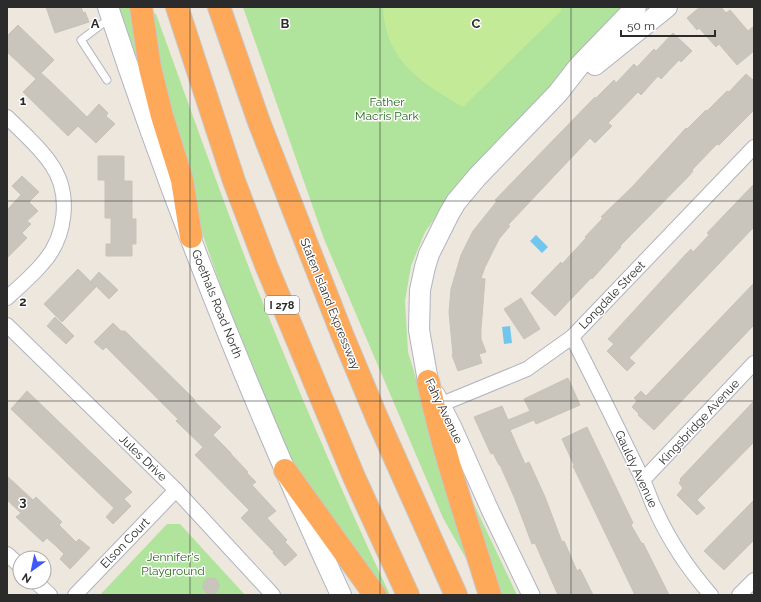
<svg xmlns="http://www.w3.org/2000/svg" width="761" height="602" viewBox="0 0 761 602" font-family="Raleway,sans-serif">
<rect width="100%" height="100%" fill="#ede7de"/>
<g fill="#b0e39b">
<polygon points="119,7 133,7 138,60 136,56"/>
<polygon points="243,7 629,7 463,178 425,232 411,266 405,301 408,352 438,450 473,571 443,518 324,239"/>
<path d="M154 13 156 14C189 105 221 196 256 286 298 390 342 493 390 595H381L295 466 283 440 225 298 200 227 173 133 154 34 153 15Z"/>
<polygon points="461,477 517,595 498,595"/>
<polygon points="167,524 180,524 245,595 100,595"/>
</g>
<path fill="#c2ea97" d="M383 7H561V11L463 107C421 83 385 61 383 7Z"/>
<g fill="#72c6ee">
<polygon points="536,235 548,247 542,253 530,241"/>
<polygon points="510,326 512,343 504,344 502,327"/>
</g>
<g fill="#c9c5bc" stroke="#c8c3b7">
<polygon points="46,7 81,7 83,13 85,12 89,22 55,33"/>
<polygon points="700,7 721,7 726,13 730,10 748,31 754,26 754,51 737,65 719,44 716,47 699,28 697,30 687,18"/>
<polygon points="18,25 54,60 41,73 51,82 87,117 99,104 108,113 106,116 115,124 96,143 78,126 68,136 23,92 37,78 36,79 7,52 7,36"/>
<polygon points="673,33 692,51 681,62 679,60 661,79 658,76 641,95 638,92 608,123 612,126 595,143 590,138 508,225 510,226 499,239 485,267 481,278 485,279 481,329 481,339 486,352 479,354 482,363 458,371 452,355 453,355 449,312 451,289 461,255 473,231 497,201 495,200 595,97 596,98 614,80 616,83 634,64 637,67 654,49 656,51"/>
<polygon points="746,74 754,81 754,110 719,145 717,144 692,170 693,171 687,178 620,246 621,247 592,279 591,278 555,316 531,293 561,262 562,264 586,238 585,237 603,218 601,217 633,186 686,128 687,129 706,110 707,111 727,91 729,92"/>
<polygon points="98,156 124,156 124,181 132,181 132,219 136,219 136,244 132,244 132,256 106,256 106,244 111,244 111,218 105,218 105,180 98,180"/>
<polygon points="22,176 39,192 29,202 38,211 27,221 31,224 22,233 27,238 7,258 7,210 21,195 12,186"/>
<polygon points="754,184 754,227 629,358 635,363 627,371 607,351 614,344 608,339 686,254 691,249 693,252 709,235 707,233"/>
<polygon points="78,269 96,287 62,322 44,304"/>
<polygon points="99,272 118,290 109,299 91,281"/>
<polygon points="754,283 754,325 654,430 638,415 639,414 632,407 637,401 634,398 641,391 646,396"/>
<polygon points="521,298 540,329 524,339 504,309"/>
<polygon points="55,317 74,336 66,344 47,326"/>
<polygon points="113,323 121,331 125,331 195,400 194,401 221,427 213,435 231,453 231,454 248,472 247,473 256,482 252,485 276,511 267,518 287,540 285,542 297,555 285,566 273,553 274,552 241,518 249,510 195,455 203,447 176,421 178,419 106,347 103,350 94,342"/>
<polygon points="568,378 580,405 536,424 534,420 510,430 525,464 529,462 545,497 562,542 564,541 577,571 580,569 593,595 558,595 535,543 532,544 515,499 500,465 499,465 493,453 491,454 474,417 502,406 508,420 530,411 524,399"/>
<polygon points="27,391 132,492 124,499 131,506 113,524 106,517 114,508 11,409"/>
<polygon points="754,401 754,442 697,500 705,508 697,515 677,495 683,488 679,483 681,480 680,479"/>
<polygon points="587,427 633,523 631,525 642,544 643,543 669,595 635,595 573,466 574,465 562,439"/>
<polygon points="7,476 33,500 36,497 62,522 59,525 76,542 79,539 90,548 70,569 60,559 64,554 56,546 47,538 43,542 16,517 21,513 7,500"/>
<polygon points="754,500 754,540 724,570 704,551"/>
<circle cx="211" cy="586" r="8"/>
</g>
<g fill="none" stroke-linecap="round" stroke-linejoin="round">
<defs>
<polyline id="service" points="107,80 81,40 110,18"/>
<g id="minor">
<path d="M7 117C22 132 39 146 51 164 72 194 66 238 42 264 32 276 19 287 7 298"/>
<polyline points="7,325 176,490 273,595"/>
<path d="M572 337C596 383 619 431 642 478 647 488 650 499 655 509 669 540 689 570 711 595"/>
<polyline points="442,404 527,369 572,337 754,147"/>
<polyline points="643,480 754,363"/>
<polyline points="7,554 20,566"/>
<polyline points="36,582 50,595"/>
<polyline points="75,595 176,490"/>
<polyline points="739,595 754,580"/>
</g>
<polyline id="tertiary" points="436,394 453,427 490,510 531,595"/>
<g id="secondary">
<path d="M108 7C174 207 253 404 341 595"/>
<polyline points="595,65 667,7"/>
<polyline points="428,381 419,330 420,290 425,267 429,254 449,214 456,202 477,177 558,93 579,66 636,7"/>
</g>
<g id="motorway">
<polyline points="141,7 150,68 162,116 182,180 191,237"/>
<polyline points="177,7 234,181 266,265 354,477 408,595"/>
<polyline points="219,7 259,122 342,334 377,418 456,595"/>
<path d="M428 381C443 453 468 524 490 595"/>
<polyline points="285,470 375,595"/>
</g>
</defs>
<use href="#service" stroke="#b1b3bf" stroke-width="9"/>
<use href="#minor" stroke="#b1b3bf" stroke-width="16"/>
<use href="#tertiary" stroke="#b1b3bf" stroke-width="19"/>
<use href="#secondary" stroke="#b1b3bf" stroke-width="22"/>
<use href="#motorway" stroke="#c8c8c8" stroke-width="24"/>
<use href="#service" stroke="#fff" stroke-width="7"/>
<use href="#minor" stroke="#fff" stroke-width="14"/>
<use href="#tertiary" stroke="#fff" stroke-width="17"/>
<use href="#secondary" stroke="#fff" stroke-width="20"/>
<use href="#motorway" stroke="#fda959" stroke-width="22"/>
</g>
<path fill="none" stroke="#2b2b2b" stroke-width="1" stroke-opacity="0.55" d="M190 7V595M380 7V595M571 7V595M7 201H754M7 401H754"/>
<g text-anchor="middle" stroke-width="3" stroke-linejoin="round" paint-order="stroke">
<rect fill="#fff" stroke="#6b6b6b" stroke-width="1" x="265" y="296" width="34" height="18" rx="3"/>
<g font-size="11" font-weight="bold" fill="#2b2b2b">
<text x="282" y="309">I 278</text>
</g>
<g font-size="12" fill="#27691b" stroke="#fff">
<text x="387" y="106">Father<tspan x="387" dy="14">Macris Park</tspan></text>
<text x="173" y="561">Jennifer's<tspan x="173" dy="14">Playground</tspan></text>
</g>
<g font-size="12" fill="#2b2b2b" stroke="#fff">
<text transform="translate(612 295) rotate(-46)" y="4">Longdale Street</text>
<text transform="translate(217 304) rotate(68)" y="4">Goethals Road North</text>
<text transform="translate(330 304) rotate(68)" y="4">Staten Island Expressway</text>
<text transform="translate(444 411) rotate(64)" y="4">Fahy Avenue</text>
<text transform="translate(699 422) rotate(-47)" y="4">Kingsbridge Avenue</text>
<text transform="translate(143 458) rotate(44)" y="4">Jules Drive</text>
<text transform="translate(636 469) rotate(65)" y="4">Gauldy Avenue</text>
<text transform="translate(125 543) rotate(-46)" y="4">Elson Court</text>
</g>
</g>
<g font-size="13" text-anchor="middle" font-weight="bold" fill="#2b2b2b" stroke="#fff" stroke-width="3" stroke-linejoin="round" paint-order="stroke">
<text x="95" y="28">A</text>
<text x="285" y="28">B</text>
<text x="476" y="28">C</text>
<text x="23" y="105">1</text>
<text x="23" y="306">2</text>
<text x="23" y="506">3</text>
</g>
<rect width="761" height="602" fill="none" stroke="#2b2b2b" stroke-width="16"/>
<g transform="translate(32 570) rotate(213)"><circle r="19" fill="#ffffff" stroke="#aaaaaa"/>
<path d="M0-3L7 15L0 10L-7 15Z" fill="#3f58f8"/>
<text y="-6" font-size="11" font-weight="bold" text-anchor="middle" fill="#2b2b2b">N</text>
</g>
<path d="M621 30v6h94v-6" fill="none" stroke="#2b2b2b" stroke-width="2"/>
<text x="627" y="30" font-size="12" fill="#2b2b2b" stroke="#ffffff" stroke-width="3" paint-order="stroke">50 m</text>
</svg>
